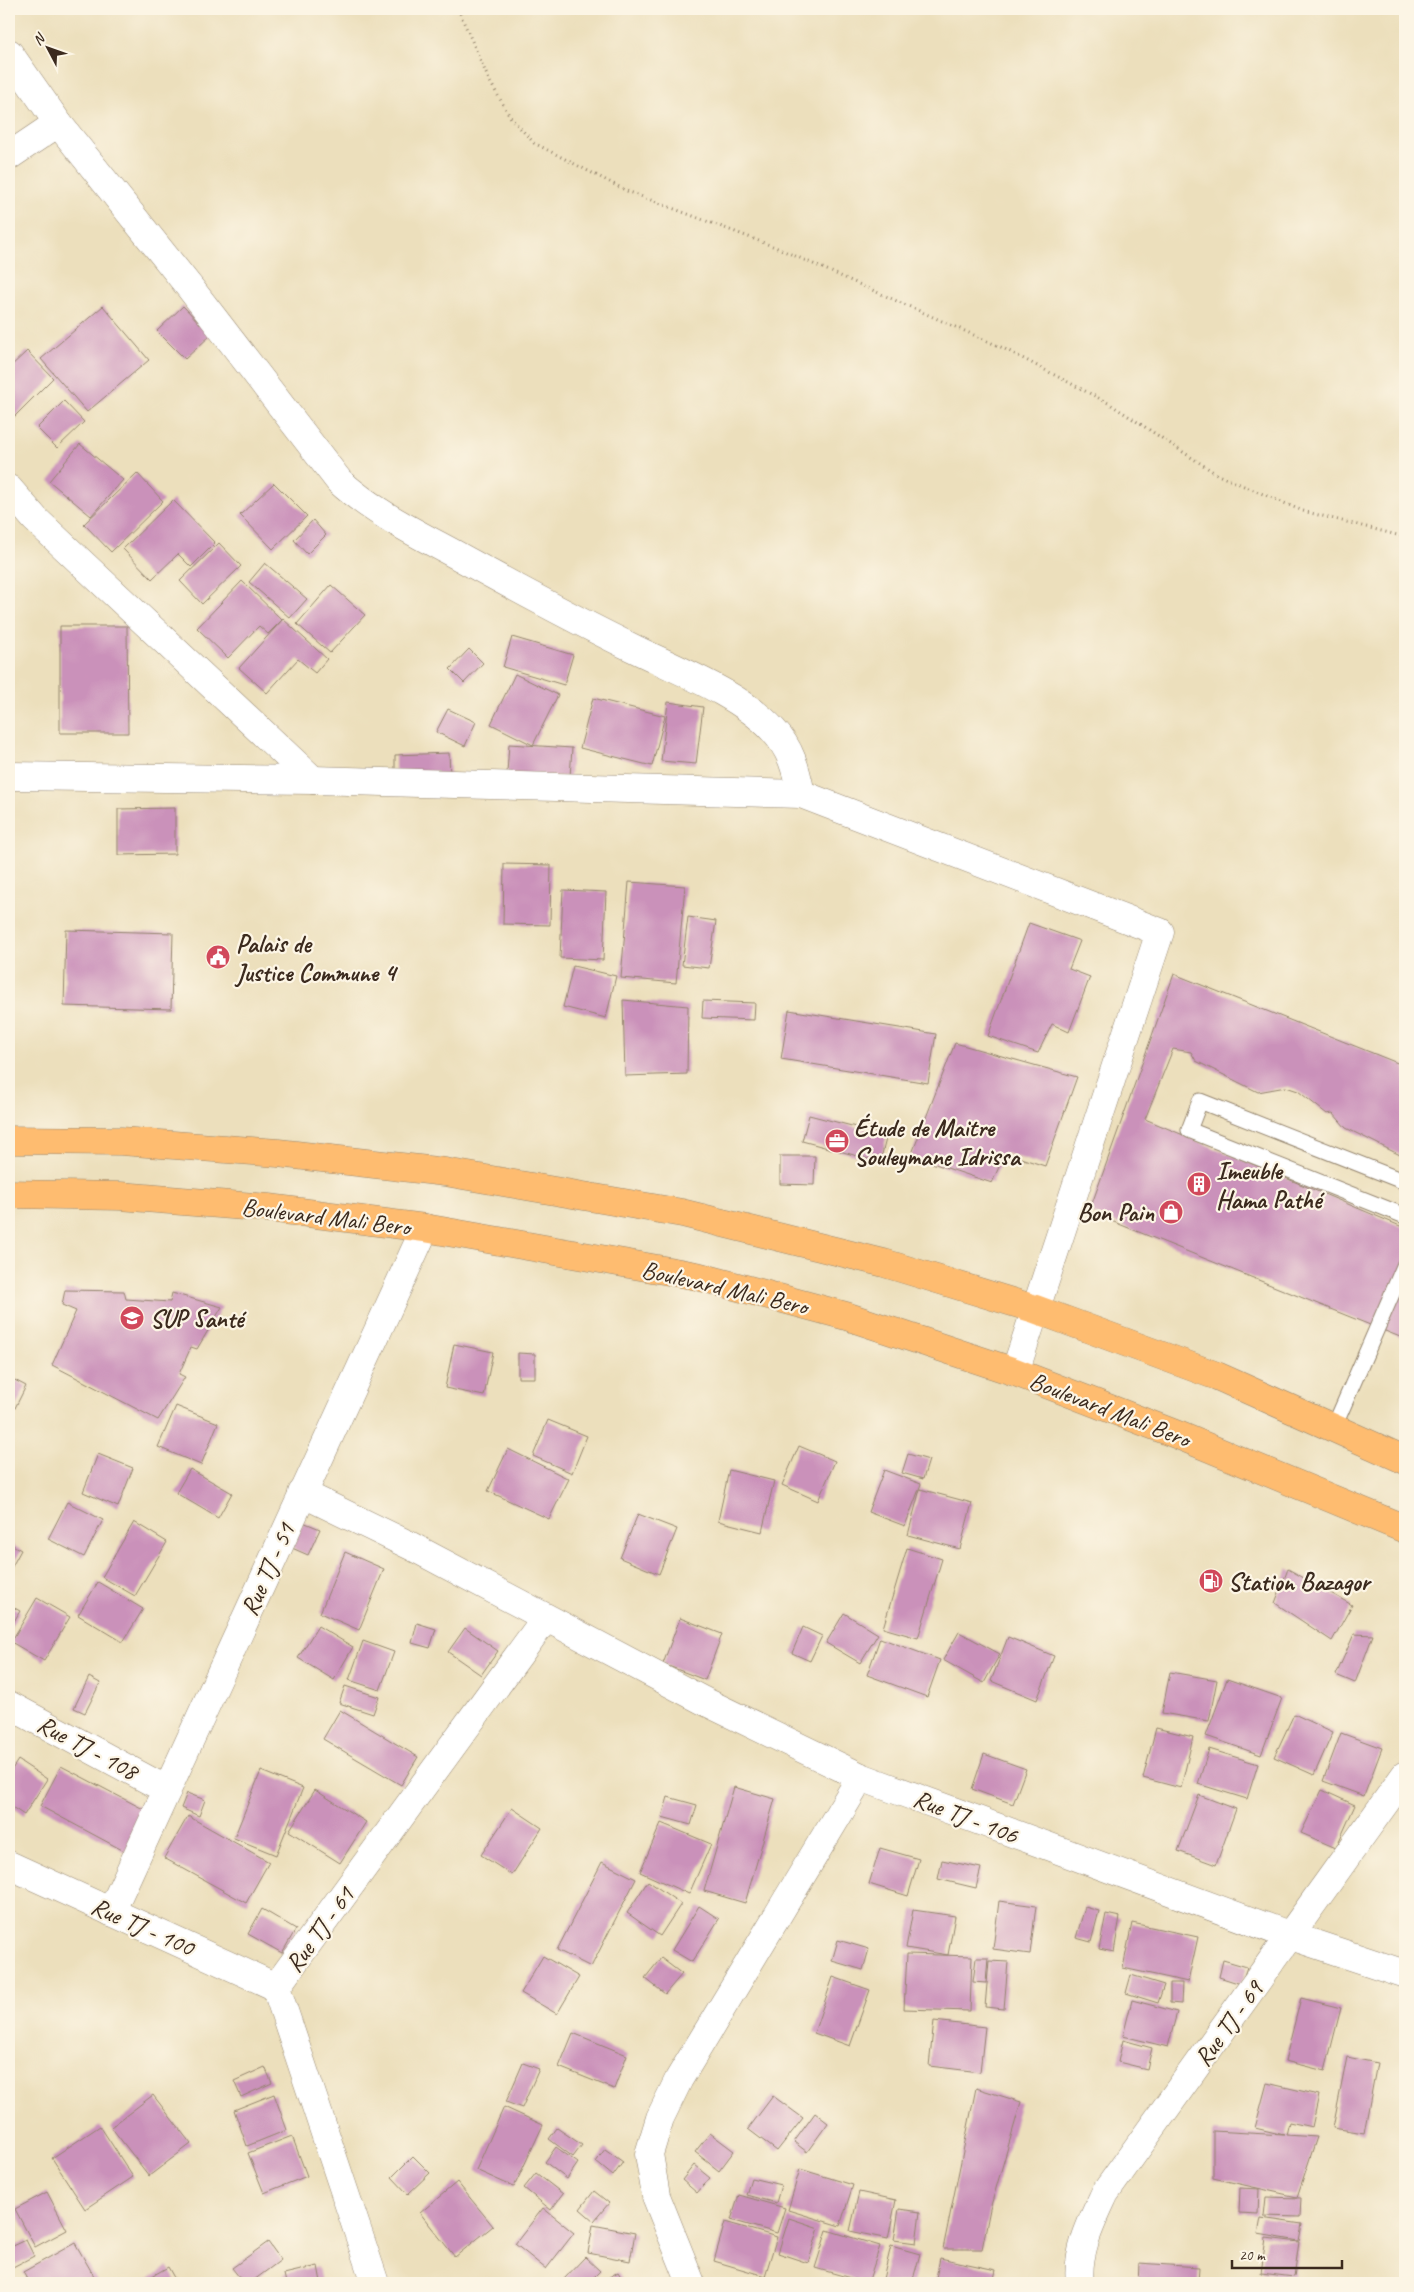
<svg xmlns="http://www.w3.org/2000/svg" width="1414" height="2292" viewBox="0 0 1414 2292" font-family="Caveat,sans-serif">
<rect width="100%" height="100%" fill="#fcf5e5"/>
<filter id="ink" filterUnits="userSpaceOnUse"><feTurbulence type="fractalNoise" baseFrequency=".02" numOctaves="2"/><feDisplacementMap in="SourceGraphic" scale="10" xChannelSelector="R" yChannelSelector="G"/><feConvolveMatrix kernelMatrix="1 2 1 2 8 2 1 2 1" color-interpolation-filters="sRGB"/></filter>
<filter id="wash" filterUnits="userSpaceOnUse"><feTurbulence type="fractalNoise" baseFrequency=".0096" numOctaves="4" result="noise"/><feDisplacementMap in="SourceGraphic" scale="20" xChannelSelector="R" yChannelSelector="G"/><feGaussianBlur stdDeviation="1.12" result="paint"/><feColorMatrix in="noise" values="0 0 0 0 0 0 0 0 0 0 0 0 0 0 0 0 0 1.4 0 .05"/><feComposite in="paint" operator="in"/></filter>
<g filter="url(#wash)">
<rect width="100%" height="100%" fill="#ecdfbc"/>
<g id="blocks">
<g fill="#ca91ba">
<polygon points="103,306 149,360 87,412 41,359"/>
<polygon points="183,306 211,335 185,359 157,331"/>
<polygon points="27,351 53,378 12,419 9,416 9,368"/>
<polygon points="64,401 84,422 57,448 37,428"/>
<polygon points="80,444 123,480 91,516 49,481"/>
<polygon points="137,473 163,501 111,552 84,524"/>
<polygon points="274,483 307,516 273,549 240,515"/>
<polygon points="173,500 215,543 191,567 178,554 152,579 123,549"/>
<polygon points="313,520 326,535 307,554 294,540"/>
<polygon points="219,543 241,566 202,604 180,581"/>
<polygon points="265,563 307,599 290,618 249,582"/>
<polygon points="242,581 282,620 268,634 259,626 228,658 197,628"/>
<polygon points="331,585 365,615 330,653 297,624"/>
<polygon points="283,619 327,659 315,673 298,659 267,693 239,668"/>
<polygon points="60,626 127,626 128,733 60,733"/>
<polygon points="512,637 573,655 564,685 503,667"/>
<polygon points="469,649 483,663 464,683 450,669"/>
<polygon points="515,674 558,695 533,745 491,724"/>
<polygon points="593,698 665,716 652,766 580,748"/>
<polygon points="668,702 703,707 696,764 661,761"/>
<polygon points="448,709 476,722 465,746 436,732"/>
<polygon points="509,744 572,748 570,777 507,773"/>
<polygon points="449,753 450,778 395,780 395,755"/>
<polygon points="175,808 175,854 118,855 118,809"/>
<polygon points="504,864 551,865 550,925 503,924"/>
<polygon points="629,882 685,886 676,983 621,978"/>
<polygon points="563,890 606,892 603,960 560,958"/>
<polygon points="688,917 716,921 709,968 682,965"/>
<polygon points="1029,923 1080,941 1069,969 1090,977 1069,1032 1052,1024 1038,1053 988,1036"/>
<polygon points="66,930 173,933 171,1009 64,1006"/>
<polygon points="573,966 616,976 606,1018 563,1007"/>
<polygon points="1174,974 1405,1066 1405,1151 1400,1155 1346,1128 1333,1113 1327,1114 1298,1091 1286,1087 1258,1092 1196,1061 1191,1052 1173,1049 1145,1119 1405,1228 1405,1339 1089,1212"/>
<polygon points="623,1000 688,1006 687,1074 625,1076"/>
<polygon points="703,1001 755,1003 754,1020 702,1018"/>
<polygon points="789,1010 936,1034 928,1083 781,1059"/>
<polygon points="955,1043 1077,1077 1045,1166 1005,1153 992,1183 911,1156"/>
<polygon points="809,1115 887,1135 880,1162 802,1141"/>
<polygon points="780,1156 815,1156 814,1185 780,1184"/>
<polygon points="65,1290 124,1291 126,1299 170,1302 172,1293 222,1307 197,1349 191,1347 179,1374 185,1377 158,1420 52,1365 76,1311 62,1305"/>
<polygon points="454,1344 493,1352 484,1396 445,1388"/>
<polygon points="518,1353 535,1354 535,1378 518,1378"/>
<polygon points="9,1377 26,1386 9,1420"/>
<polygon points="176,1406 218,1423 201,1465 158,1447"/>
<polygon points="548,1420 587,1436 572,1473 533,1456"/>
<polygon points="799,1446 835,1461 818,1501 782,1485"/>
<polygon points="508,1449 569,1479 549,1519 488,1491"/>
<polygon points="98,1454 133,1468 118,1507 83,1492"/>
<polygon points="908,1454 929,1460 923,1479 902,1473"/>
<polygon points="190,1469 232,1493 218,1518 176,1493"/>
<polygon points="729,1470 774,1481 762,1532 718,1521"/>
<polygon points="884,1470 921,1484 905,1526 868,1512"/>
<polygon points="920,1489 972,1503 960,1549 908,1535"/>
<polygon points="67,1502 103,1520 84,1557 48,1539"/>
<polygon points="638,1514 677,1529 659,1574 620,1558"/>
<polygon points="134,1522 167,1542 135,1596 102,1577"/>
<polygon points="303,1522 320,1529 308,1555 292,1548"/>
<polygon points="9,1543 21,1550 9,1572"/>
<polygon points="907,1548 942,1559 918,1638 883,1628"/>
<polygon points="345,1552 384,1569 359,1630 320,1613"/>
<polygon points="1288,1569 1352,1605 1332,1641 1275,1603"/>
<polygon points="98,1582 143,1609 123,1642 78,1615"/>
<polygon points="37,1598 70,1617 44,1661 11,1642"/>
<polygon points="9,1605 20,1611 9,1630"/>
<polygon points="844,1613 878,1634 860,1663 826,1643"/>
<polygon points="680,1618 722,1634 705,1680 663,1664"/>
<polygon points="417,1623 436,1629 430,1648 412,1643"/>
<polygon points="318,1626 353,1647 334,1680 298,1658"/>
<polygon points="803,1627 822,1636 810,1661 792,1653"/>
<polygon points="465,1628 498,1651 481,1675 448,1652"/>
<polygon points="959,1632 1000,1654 984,1683 943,1660"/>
<polygon points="1354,1634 1373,1635 1355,1683 1336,1675"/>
<polygon points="1008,1637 1054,1656 1037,1700 991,1681"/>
<polygon points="880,1638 940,1660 927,1697 867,1675"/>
<polygon points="363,1641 394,1652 380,1690 349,1680"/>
<polygon points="1170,1672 1217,1680 1209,1721 1162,1713"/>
<polygon points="89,1677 100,1683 85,1713 74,1708"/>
<polygon points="1227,1679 1282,1698 1261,1755 1206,1736"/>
<polygon points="345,1686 379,1697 373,1714 339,1703"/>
<polygon points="340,1710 418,1757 401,1785 323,1739"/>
<polygon points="1294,1714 1333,1732 1314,1775 1274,1757"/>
<polygon points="1156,1728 1193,1737 1181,1788 1143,1778"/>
<polygon points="1341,1733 1382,1748 1364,1796 1323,1781"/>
<polygon points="1209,1749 1258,1764 1247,1799 1198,1784"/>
<polygon points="984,1754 1026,1769 1013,1804 972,1789"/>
<polygon points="18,1760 47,1779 24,1815 9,1805 9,1774"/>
<polygon points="61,1766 147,1811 126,1852 40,1806"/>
<polygon points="261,1771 303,1788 276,1855 234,1838"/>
<polygon points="734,1787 775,1799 745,1903 704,1891"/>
<polygon points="315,1790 366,1822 340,1863 289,1831"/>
<polygon points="1322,1790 1355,1805 1336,1848 1301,1833"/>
<polygon points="187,1793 205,1800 199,1816 181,1808"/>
<polygon points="1199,1795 1236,1809 1216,1865 1178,1851"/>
<polygon points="668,1797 697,1805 691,1825 662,1817"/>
<polygon points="512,1808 542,1828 512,1875 481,1855"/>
<polygon points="188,1816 269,1862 246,1903 164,1858"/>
<polygon points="661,1823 711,1844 689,1894 640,1872"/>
<polygon points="880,1848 919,1859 908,1896 869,1884"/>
<polygon points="942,1860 981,1868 976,1888 938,1879"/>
<polygon points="602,1862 636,1879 591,1967 557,1950"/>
<polygon points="648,1881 681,1904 660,1936 627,1913"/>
<polygon points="999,1901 1036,1906 1030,1954 993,1949"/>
<polygon points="699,1906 719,1919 692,1962 672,1950"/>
<polygon points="1085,1907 1099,1911 1091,1942 1076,1938"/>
<polygon points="262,1909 296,1929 282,1953 248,1934"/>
<polygon points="913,1910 955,1916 948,1955 906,1948"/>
<polygon points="1106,1914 1120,1917 1114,1952 1099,1949"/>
<polygon points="1132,1923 1198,1937 1188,1982 1123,1968"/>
<polygon points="838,1940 869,1949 863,1970 832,1961"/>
<polygon points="907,1954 972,1956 970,2011 904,2009"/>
<polygon points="543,1956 579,1977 557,2014 521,1993"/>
<polygon points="661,1958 682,1974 665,1994 645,1978"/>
<polygon points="976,1958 988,1958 986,1983 973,1982"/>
<polygon points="1223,1960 1247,1967 1241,1984 1219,1977"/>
<polygon points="989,1961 1008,1962 1004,2009 985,2007"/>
<polygon points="1131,1975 1164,1985 1158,2003 1126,1993"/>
<polygon points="833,1977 870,1990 850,2046 814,2033"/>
<polygon points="1170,1983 1182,1983 1181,2004 1170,2003"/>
<polygon points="1301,1998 1341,2008 1325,2071 1285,2061"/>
<polygon points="1132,2000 1177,2012 1168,2047 1123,2036"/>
<polygon points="934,2021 985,2027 980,2072 929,2066"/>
<polygon points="573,2033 627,2055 614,2089 559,2067"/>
<polygon points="1123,2040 1152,2048 1147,2069 1118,2062"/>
<polygon points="1347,2057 1377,2063 1364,2133 1333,2128"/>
<polygon points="523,2063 539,2069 522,2108 506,2102"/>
<polygon points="265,2067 272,2083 241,2097 234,2081"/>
<polygon points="1267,2083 1319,2095 1312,2127 1289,2122 1286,2135 1317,2137 1297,2197 1213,2178 1213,2131 1284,2135 1255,2128"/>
<polygon points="976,2088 1021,2102 990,2209 982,2249 943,2249"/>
<polygon points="274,2094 287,2130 247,2146 234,2110"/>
<polygon points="153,2095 191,2144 149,2176 111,2127"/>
<polygon points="773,2096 803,2118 777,2151 748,2129"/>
<polygon points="504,2107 543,2125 514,2187 476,2170"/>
<polygon points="815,2113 828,2123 807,2152 794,2142"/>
<polygon points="100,2126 133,2177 85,2209 52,2158"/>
<polygon points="557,2128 582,2145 573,2157 549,2139"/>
<polygon points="710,2133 734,2151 719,2171 695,2152"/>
<polygon points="292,2136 307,2176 264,2193 248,2153"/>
<polygon points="556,2147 578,2163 567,2179 545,2162"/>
<polygon points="605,2149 623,2162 613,2176 596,2162"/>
<polygon points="413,2156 430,2173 408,2194 392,2177"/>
<polygon points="694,2165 710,2178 697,2193 682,2180"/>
<polygon points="800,2169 853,2185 840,2226 788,2210"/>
<polygon points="536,2173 563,2194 551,2210 524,2188"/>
<polygon points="751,2178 781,2185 776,2203 746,2195"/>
<polygon points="457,2182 493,2226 455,2257 420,2213"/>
<polygon points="1240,2188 1259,2189 1258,2214 1239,2213"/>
<polygon points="594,2191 609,2203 594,2221 580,2209"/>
<polygon points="47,2192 67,2230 35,2247 15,2209"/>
<polygon points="859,2192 896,2200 888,2239 850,2231"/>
<polygon points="739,2195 785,2208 777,2233 731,2220"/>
<polygon points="1266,2197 1301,2198 1300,2217 1264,2216"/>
<polygon points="543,2208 574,2233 546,2269 515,2244"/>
<polygon points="899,2209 920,2212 916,2243 894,2240"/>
<polygon points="789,2218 819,2228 808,2263 778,2253"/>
<polygon points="1261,2218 1302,2224 1299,2241 1258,2234"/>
<polygon points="725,2222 777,2237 765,2276 714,2261"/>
<polygon points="593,2225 635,2233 630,2261 588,2253"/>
<polygon points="827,2230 880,2246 868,2283 815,2268"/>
<polygon points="1266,2238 1299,2242 1294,2277 1261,2273"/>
<polygon points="26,2240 34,2256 9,2269 9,2248"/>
<polygon points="268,2242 281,2260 250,2283 244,2283 232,2268"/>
<polygon points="75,2243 98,2283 29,2283 23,2272"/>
<polygon points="891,2246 920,2254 912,2283 882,2283"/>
<polygon points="585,2257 600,2271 588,2283 568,2283 564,2279"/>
<polygon points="940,2258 996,2270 993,2283 935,2283"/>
<polygon points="1139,2263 1199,2267 1198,2283 1138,2283"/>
<polygon points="318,2266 321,2282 286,2283 284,2274"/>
<polygon points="168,2267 177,2283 140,2283"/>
<polygon points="618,2272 625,2283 608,2283 606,2279"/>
<polygon points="1259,2279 1294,2282 1293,2283 1259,2283"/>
</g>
</g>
</g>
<g filter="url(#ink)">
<use href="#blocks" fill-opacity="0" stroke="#94846d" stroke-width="1"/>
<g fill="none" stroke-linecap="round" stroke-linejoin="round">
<defs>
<g id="service">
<polyline points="1405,1182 1200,1101 1189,1130 1405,1216"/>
<polyline points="1334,1427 1405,1264"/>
</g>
<g id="minor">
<path d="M9 53 58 123 191 289 339 481C374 513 418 534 460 557 518 589 577 621 637 650 680 671 741 695 773 730 791 749 796 769 801 794"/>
<polyline points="9,156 58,123"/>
<polyline points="9,489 35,519 313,780"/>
<polyline points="9,776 313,780 801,794 1160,932 1015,1372"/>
<polyline points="302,1493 411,1546 702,1700 861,1777 1291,1936 1405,1974"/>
<polyline points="9,1705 167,1790"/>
<polyline points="9,1865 276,1987"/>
<polyline points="111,1912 425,1228"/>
<polyline points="375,2283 276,1987 545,1619"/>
<polyline points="691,2283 656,2196 649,2154 660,2118 679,2079 861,1777"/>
<path d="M1080 2283C1076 2252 1092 2221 1105 2193L1405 1775"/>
</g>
<g id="primary">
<polyline points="9,1140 121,1141 278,1153 445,1172 682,1213 884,1263 1035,1309 1217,1376 1405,1460"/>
<polyline points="9,1194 120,1196 269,1208 425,1228 697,1276 846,1316 1015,1372 1178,1435 1405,1529"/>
</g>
</defs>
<use href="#service" stroke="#94846d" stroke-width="17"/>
<use href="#minor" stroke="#94846d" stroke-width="29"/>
<use href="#primary" stroke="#94846d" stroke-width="29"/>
<polyline stroke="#94846d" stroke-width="3" stroke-dasharray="1 4" stroke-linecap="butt" points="458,9 489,80 511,118 534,143 627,191 775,247 1003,348 1110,404 1218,475 1303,511 1405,537"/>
<use href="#service" stroke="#fff" stroke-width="15"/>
<use href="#minor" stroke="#fff" stroke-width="28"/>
<use href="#primary" stroke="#febc70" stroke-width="28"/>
</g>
</g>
<defs>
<symbol id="civic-disc" viewBox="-11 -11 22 22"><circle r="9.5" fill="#d1495b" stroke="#fcf5e5"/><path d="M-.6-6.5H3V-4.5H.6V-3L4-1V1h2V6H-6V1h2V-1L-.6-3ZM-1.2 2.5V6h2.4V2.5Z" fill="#fff"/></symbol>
<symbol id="office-disc" viewBox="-11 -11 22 22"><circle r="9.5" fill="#d1495b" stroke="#fcf5e5"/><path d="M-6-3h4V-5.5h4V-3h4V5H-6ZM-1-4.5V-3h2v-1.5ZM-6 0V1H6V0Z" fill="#fff"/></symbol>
<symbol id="building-disc" viewBox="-11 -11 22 22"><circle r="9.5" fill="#d1495b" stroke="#fcf5e5"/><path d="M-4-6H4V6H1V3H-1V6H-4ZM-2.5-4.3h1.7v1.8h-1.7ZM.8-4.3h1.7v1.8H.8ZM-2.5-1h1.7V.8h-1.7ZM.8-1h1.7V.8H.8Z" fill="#fff"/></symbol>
<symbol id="shop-disc" viewBox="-11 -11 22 22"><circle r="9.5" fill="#d1495b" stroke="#fcf5e5"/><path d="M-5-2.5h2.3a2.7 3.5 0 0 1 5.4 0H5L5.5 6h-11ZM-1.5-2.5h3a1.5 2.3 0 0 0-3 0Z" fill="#fff"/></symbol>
<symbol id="university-disc" viewBox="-11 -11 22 22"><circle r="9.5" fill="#d1495b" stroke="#fcf5e5"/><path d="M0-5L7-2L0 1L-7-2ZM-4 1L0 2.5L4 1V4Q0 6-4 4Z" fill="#fff"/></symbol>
<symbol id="fuel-disc" viewBox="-11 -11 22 22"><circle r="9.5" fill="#d1495b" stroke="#fcf5e5"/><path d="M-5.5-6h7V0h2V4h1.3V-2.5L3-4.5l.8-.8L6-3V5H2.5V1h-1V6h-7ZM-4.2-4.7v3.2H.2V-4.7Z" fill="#fff"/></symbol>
</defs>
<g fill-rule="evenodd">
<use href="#civic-disc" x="204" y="943" width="28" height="28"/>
<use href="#office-disc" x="823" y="1127" width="28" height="28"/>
<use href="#building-disc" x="1185" y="1170" width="28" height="28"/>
<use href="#shop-disc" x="1157" y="1198" width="28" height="28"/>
<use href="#university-disc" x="118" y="1304" width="28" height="28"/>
<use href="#fuel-disc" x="1197" y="1567" width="28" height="28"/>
</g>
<g text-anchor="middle" stroke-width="4.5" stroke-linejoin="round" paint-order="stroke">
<g font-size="25" font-weight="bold" fill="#3b2a1e" stroke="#fcf5e5" text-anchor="start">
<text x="236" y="952">Palais de<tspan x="236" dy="29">Justice Commune 4</tspan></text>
<text x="854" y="1136">Étude de Maitre<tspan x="854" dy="29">Souleymane Idrissa</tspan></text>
<text x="1216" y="1179">Imeuble<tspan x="1216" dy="29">Hama Pathé</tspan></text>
<text x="1154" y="1221" text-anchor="end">Bon Pain</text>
<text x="150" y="1327">SUP Santé</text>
<text x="1228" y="1590">Station Bazagor</text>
</g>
<g font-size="25" fill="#3b2a1e" stroke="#fcf5e5">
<text transform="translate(326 1216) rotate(7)" y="9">Boulevard Mali Bero</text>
<text transform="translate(725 1287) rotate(13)" y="9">Boulevard Mali Bero</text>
<text transform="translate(1110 1409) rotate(21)" y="9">Boulevard Mali Bero</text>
<text transform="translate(267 1569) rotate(-66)" y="9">Rue TJ - 51</text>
<text transform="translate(88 1747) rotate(28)" y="9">Rue TJ - 108</text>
<text transform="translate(966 1816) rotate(21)" y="9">Rue TJ - 106</text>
<text transform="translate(143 1926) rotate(24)" y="9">Rue TJ - 100</text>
<text transform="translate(319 1929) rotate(-54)" y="9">Rue TJ - 61</text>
<text transform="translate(1228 2023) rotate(-54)" y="9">Rue TJ - 69</text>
</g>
</g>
<rect width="1414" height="2292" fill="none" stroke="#fcf5e5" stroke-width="30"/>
<g transform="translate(48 48) rotate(311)" stroke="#fcf5e5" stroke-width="4" paint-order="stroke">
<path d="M0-4L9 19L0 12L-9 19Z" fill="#3b2a1e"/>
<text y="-8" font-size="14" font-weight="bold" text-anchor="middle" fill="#3b2a1e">N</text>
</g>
<path d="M1232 2260v8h110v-8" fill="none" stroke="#3b2a1e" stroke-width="2.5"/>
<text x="1239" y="2260" font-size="15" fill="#3b2a1e" stroke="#fcf5e5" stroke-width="4" paint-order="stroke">20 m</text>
</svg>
